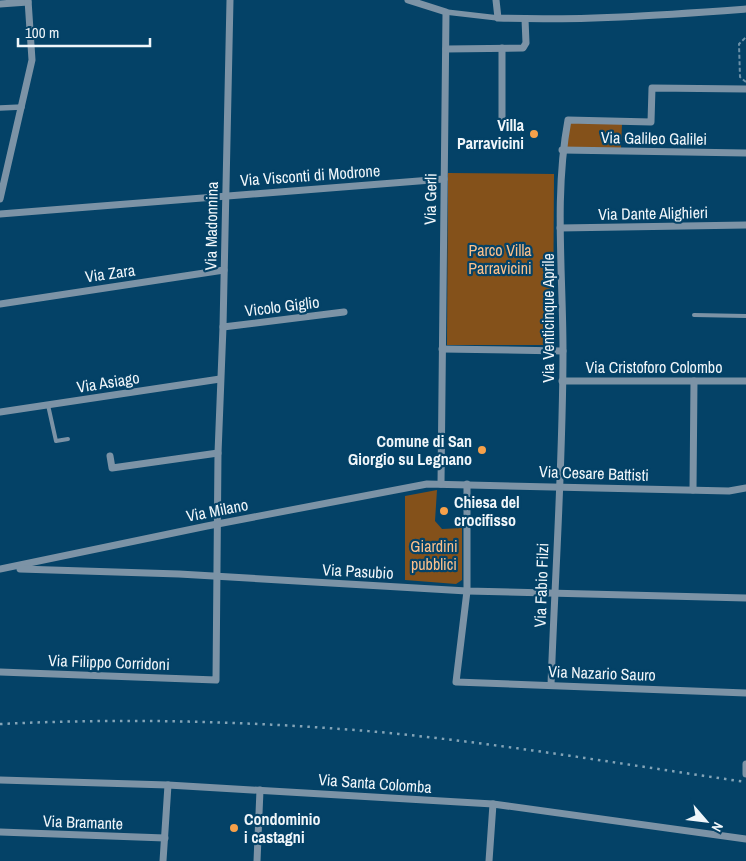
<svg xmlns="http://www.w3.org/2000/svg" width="746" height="861" viewBox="0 0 746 861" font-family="'Archivo Narrow',sans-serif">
<rect width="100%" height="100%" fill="#044267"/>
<g fill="#84511a">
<polygon points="569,122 622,124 621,148 564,148"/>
<polygon points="448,173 554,174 553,345 447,345"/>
<polygon points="437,490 435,521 442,529 462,528 462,580 456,584 405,580 405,496"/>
</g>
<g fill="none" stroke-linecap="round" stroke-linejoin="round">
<polyline stroke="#6c91a8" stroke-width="2" stroke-dasharray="4 2.5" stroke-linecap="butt" points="746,82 740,77 739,44 746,37"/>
<g stroke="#7c93a6" stroke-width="4">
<polyline points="694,315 746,316"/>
<polyline points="48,405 56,441 68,439"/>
</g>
<g stroke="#7c93a6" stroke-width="5.5">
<polyline points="446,12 498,18"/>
<polyline points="0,108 22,107"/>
</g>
<g stroke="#7c93a6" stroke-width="7">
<polyline points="408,0 446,12 441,484"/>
<path d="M496 0 498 18C581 21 663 15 746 9"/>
<polyline points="0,4 28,2"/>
<polyline points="502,48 502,118"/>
<polyline points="446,49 523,48 526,43 525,19"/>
<polyline points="562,150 746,153"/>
<polyline points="0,199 32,60 28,0"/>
<polyline points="0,214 444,179"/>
<polyline points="560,228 746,225"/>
<polyline points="0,304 224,270"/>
<polyline points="223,327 344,312"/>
<polyline points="442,349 563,351"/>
<polyline points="562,381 746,381"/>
<polyline points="0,412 220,379"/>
<polyline points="110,456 112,468 218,453"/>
<polyline points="467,484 467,591 456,682 746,693"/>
<polyline points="693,490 694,381"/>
<polyline points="0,569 207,526 427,484 729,491 746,488"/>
<polyline points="20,569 179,574 467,591 746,598"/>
<polyline points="0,672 216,680 218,453 223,327 230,0"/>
<path d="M551 685C555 574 563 462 563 351 563 274 554 195 568 120L651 122 652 88 746 89"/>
<polyline points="746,774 746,764"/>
<polyline points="0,780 168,785 493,804 746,839"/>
<polyline points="0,832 165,838"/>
<polyline points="163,861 168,785"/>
<polyline points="257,861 260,790"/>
<polyline points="489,861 493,804"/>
</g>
<path stroke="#84a4b7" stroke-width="2.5" stroke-dasharray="2.5 5" stroke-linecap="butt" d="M0 724C122 718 245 721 367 731 494 742 620 764 746 782"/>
</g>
<g fill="#f7a14a" stroke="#044267" stroke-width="2">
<circle cx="534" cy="134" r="5"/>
<circle cx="482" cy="450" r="5"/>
<circle cx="444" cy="511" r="5"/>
<circle cx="234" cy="828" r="5"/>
</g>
<g text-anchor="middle" stroke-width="4.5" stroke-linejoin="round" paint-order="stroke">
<g font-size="16" font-weight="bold" fill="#f0f6fa" stroke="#044267" text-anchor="end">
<text x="524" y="131">Villa<tspan x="524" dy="18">Parravicini</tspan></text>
<text x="472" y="447">Comune di San<tspan x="472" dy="18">Giorgio su Legnano</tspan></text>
<text x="454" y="508" text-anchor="start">Chiesa del<tspan x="454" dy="18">crocifisso</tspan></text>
<text x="244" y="825" text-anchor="start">Condominio<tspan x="244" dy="18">i castagni</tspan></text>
</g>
<g font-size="16" fill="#f0f6fa" stroke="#044267">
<text transform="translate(654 138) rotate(1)" y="6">Via Galileo Galilei</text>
<text transform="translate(310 175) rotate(-4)" y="6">Via Visconti di Modrone</text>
<text transform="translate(430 199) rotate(-89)" y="6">Via Gerli</text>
<text transform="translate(653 213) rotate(-1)" y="6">Via Dante Alighieri</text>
<text transform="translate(211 226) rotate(-89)" y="6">Via Madonnina</text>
<text transform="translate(110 273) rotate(-8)" y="6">Via Zara</text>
<text transform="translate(282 306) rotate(-7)" y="6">Vicolo Giglio</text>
<text transform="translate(548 318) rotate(-90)" y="6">Via Venticinque Aprile</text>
<text x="654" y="373">Via Cristoforo Colombo</text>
<text transform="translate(108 382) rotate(-9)" y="6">Via Asiago</text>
<text transform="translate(594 473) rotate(2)" y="6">Via Cesare Battisti</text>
<text transform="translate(217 510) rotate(-11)" y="6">Via Milano</text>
<text transform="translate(358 571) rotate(3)" y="6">Via Pasubio</text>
<text transform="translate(541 585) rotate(-88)" y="6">Via Fabio Filzi</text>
<text transform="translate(109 662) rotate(2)" y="6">Via Filippo Corridoni</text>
<text transform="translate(602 673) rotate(2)" y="6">Via Nazario Sauro</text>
<text transform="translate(375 783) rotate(4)" y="6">Via Santa Colomba</text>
<text transform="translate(83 822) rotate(2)" y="6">Via Bramante</text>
</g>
<g font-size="16" fill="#fbc08b" stroke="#044267">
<text x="500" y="256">Parco Villa<tspan x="500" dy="18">Parravicini</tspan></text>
<text x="434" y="552">Giardini<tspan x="434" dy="18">pubblici</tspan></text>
</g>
</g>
<g transform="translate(706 821) rotate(118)" stroke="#044267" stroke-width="4" paint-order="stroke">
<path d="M0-4L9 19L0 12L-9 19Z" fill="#f0f6fa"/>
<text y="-8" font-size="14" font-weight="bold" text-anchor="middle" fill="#f0f6fa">N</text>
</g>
<path d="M18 38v8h132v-8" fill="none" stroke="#f0f6fa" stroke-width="2.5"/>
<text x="25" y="38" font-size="15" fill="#f0f6fa" stroke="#044267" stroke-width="4" paint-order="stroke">100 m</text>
</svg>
